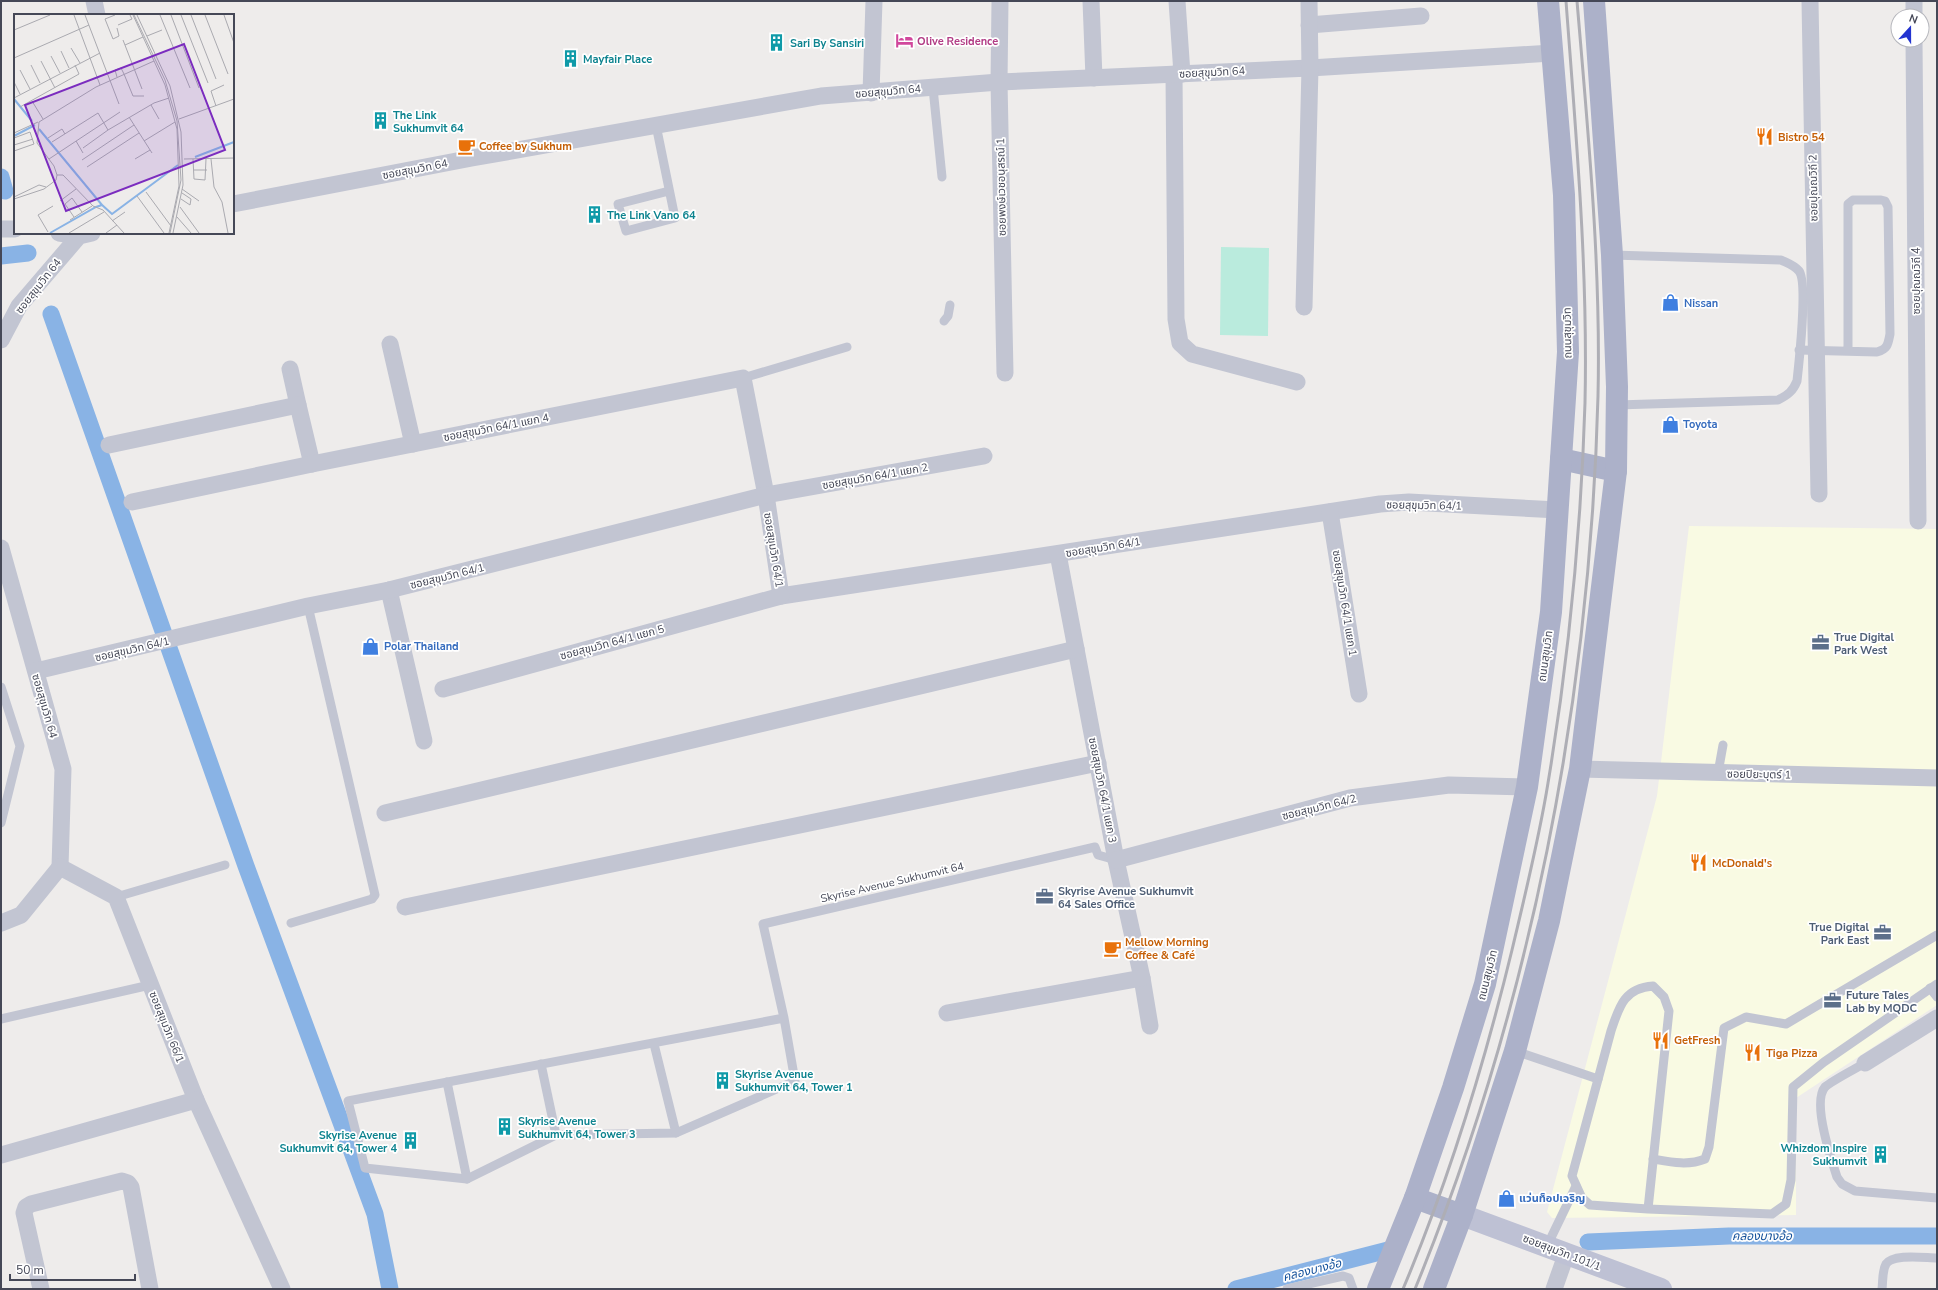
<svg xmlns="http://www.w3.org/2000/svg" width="1938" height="1290" viewBox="0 0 1938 1290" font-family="'Nunito Sans','Noto Sans Thai',sans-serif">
<rect width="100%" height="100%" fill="#eeeceb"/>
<polygon fill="#f9fae3" points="1689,526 1937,529 1937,1005 1796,1098 1796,1215 1552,1218 1547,1212 1657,796"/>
<polygon fill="#baebdd" points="1221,247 1269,248 1268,336 1220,335"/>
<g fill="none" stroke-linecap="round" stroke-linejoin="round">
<g stroke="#89b3e5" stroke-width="17">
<polyline points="1,177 5,191"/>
<polyline points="1,256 28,253"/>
<polyline points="51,314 246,866 375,1214 390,1289"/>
<polyline points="1588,1242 1729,1236 1937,1236"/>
<polyline points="1236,1289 1388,1250"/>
</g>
<g stroke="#c2c5d2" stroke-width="9">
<polyline points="933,88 942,177"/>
<polyline points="656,125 675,218 626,231 618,204 669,191"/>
<path d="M1612 255 1781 260C1787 263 1794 265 1799 271 1808 282 1799 363 1797 381 1793 391 1788 395 1778 400L1617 405"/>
<polyline points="944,321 948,316 950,305"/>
<path d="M1799 350 1877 352C1888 349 1888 344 1890 334L1888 207 1885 201 1881 200H1853L1848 204V351"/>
<polyline points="743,378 847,347"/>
<polyline points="1,687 20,746 1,823"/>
<polyline points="1718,773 1723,745"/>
<polyline points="116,897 225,865"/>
<polyline points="291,923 372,899 375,895 308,606"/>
<polyline points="1930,988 1937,997"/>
<polyline points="784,1018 348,1101 365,1168 467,1179 556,1135 676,1133 795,1081 784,1018 763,924 1095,847 1098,855 1116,860"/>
<polyline points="1,1019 150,985"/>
<polyline points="654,1044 676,1133"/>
<polyline points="1515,1051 1598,1079"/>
<path d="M1865 1063C1855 1069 1833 1080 1825 1087 1812 1102 1831 1159 1837 1177L1842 1184 1855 1191 1937 1198"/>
<polyline points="541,1064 556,1135"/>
<polyline points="447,1082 467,1179"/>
<path d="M1653 1159C1670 1162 1688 1166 1705 1159L1709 1147 1724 1028 1746 1017 1786 1024 1937 935"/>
<path d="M1648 1209 1669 1011 1664 997 1653 986C1624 988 1619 1007 1611 1031L1572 1176 1582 1198 1590 1205 1648 1209 1772 1214 1786 1204 1791 1180 1793 1087 1824 1062 1937 984"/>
<polyline points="1547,1246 1576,1186"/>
<polyline points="1287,1289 1343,1276 1349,1278 1353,1289"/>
<path d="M1882 1289C1883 1281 1882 1271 1886 1264 1893 1253 1925 1258 1937 1258"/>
</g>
<g stroke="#c2c5d2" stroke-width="17">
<polyline points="94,1 97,15"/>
<polyline points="1000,1 999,82 1005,373"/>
<polyline points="1091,1 1094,78"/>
<polyline points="1177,1 1182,74"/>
<polyline points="1810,1 1819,494"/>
<polyline points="1914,1 1914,16"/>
<polyline points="1309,25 1421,16"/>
<polyline points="1914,40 1918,521"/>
<polyline points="1174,74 1176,319 1180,343 1192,354 1297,382"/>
<polyline points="871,93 874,1"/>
<polyline points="233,204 472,158 821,96 999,82 1310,68 1552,53"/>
<polyline points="1,229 15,229"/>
<polyline points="59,233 79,236"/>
<polyline points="1304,307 1310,68 1309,1"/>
<polyline points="1,340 19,306 79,236 92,233"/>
<polyline points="390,344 413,444"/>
<polyline points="290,369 298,405"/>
<polyline points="109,445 298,405 312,464"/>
<polyline points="132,502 312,464 743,378 766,495 781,596 1380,504 1409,502 1558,510"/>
<polyline points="1330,512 1359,694"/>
<polyline points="1,548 63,769 60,867"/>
<polyline points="1058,554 1116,860 1142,978 1150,1026"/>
<polyline points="389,590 424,741"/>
<polyline points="36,671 308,606 389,590 766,495 984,456"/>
<polyline points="443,689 781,596"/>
<polyline points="1580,769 1937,778"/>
<polyline points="385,813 1076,649"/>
<polyline points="1116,860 1350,798 1449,785 1527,787"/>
<polyline points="60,867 116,897 196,1100 282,1289"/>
<polyline points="405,907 1098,763"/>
<polyline points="1,923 21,915 60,867"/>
<polyline points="947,1013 1142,978"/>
<polyline points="1865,1063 1937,1018"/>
<polyline points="1,1155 196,1100"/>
<polyline points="41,1289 24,1213 26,1207 31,1204 122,1181 128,1183 131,1187 150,1289"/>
<polyline points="1554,1289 1566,1255"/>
</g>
<polyline stroke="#bec1d4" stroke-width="22" points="1462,1215 1661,1289"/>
<g stroke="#acb1c9" stroke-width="22">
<polyline points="1561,459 1616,471"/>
<polyline points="1415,1198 1462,1215"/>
<polyline points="1378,1289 1415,1198 1453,1088 1485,984 1527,787 1551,612 1568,352 1564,195 1548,1"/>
<polyline points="1434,1289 1462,1215 1515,1051 1549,921 1580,769 1616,471 1617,387 1612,255 1594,1"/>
</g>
<g stroke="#aeaeb5" stroke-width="3">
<path d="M1403 1289C1449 1180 1484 1065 1512 950 1525 895 1539 839 1548 783 1569 657 1581 530 1585 403 1588 268 1576 135 1566 1"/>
<path d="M1415 1289C1531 1006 1590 701 1598 396 1601 264 1588 132 1577 1"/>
</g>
</g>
<defs>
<symbol id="hotel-bare" viewBox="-9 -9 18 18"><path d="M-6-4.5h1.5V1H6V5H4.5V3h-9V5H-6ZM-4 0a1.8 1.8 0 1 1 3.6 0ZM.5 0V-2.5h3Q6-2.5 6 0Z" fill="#d1479c" stroke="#fff" stroke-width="2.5" paint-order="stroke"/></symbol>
<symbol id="building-bare" viewBox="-9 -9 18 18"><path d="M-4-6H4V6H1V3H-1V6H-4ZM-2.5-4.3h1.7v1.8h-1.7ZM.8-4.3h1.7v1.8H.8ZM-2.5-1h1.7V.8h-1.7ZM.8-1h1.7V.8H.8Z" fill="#0f9aa8" stroke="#fff" stroke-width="2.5" paint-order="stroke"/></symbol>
<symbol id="restaurant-bare" viewBox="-9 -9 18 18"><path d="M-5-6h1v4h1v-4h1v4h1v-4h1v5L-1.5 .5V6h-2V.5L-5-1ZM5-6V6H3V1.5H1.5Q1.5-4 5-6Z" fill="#e8710a" stroke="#fff" stroke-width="2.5" paint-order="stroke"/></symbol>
<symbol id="cafe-bare" viewBox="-9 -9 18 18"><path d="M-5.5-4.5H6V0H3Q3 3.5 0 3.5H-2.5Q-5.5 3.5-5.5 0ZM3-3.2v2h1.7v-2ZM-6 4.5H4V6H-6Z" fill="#e8710a" stroke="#fff" stroke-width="2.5" paint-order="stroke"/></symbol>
<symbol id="shop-bare" viewBox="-9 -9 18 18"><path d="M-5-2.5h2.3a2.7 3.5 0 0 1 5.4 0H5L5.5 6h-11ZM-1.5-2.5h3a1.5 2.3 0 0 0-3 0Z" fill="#3f7fe0" stroke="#fff" stroke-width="2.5" paint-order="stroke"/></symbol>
<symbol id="office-bare" viewBox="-9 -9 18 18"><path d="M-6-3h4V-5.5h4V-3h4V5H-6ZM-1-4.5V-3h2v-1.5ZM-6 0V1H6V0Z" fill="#5c6f8a" stroke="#fff" stroke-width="2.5" paint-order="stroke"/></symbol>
</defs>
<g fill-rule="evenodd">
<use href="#hotel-bare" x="892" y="28" width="25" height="25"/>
<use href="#building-bare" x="764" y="30" width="25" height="25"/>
<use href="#building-bare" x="558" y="46" width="25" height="25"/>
<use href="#building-bare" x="368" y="108" width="25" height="25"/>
<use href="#restaurant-bare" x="1752" y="124" width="25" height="25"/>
<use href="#cafe-bare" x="454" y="134" width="25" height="25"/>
<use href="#building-bare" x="582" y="202" width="25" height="25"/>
<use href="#shop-bare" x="1658" y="290" width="25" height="25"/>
<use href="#shop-bare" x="1658" y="412" width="25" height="25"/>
<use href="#office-bare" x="1808" y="630" width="25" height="25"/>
<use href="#shop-bare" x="358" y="634" width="25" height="25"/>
<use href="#restaurant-bare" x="1686" y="850" width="25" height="25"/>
<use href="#office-bare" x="1032" y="884" width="25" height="25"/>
<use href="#office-bare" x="1870" y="920" width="25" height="25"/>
<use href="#cafe-bare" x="1100" y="936" width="25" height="25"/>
<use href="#office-bare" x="1820" y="988" width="25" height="25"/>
<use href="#restaurant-bare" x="1648" y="1028" width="25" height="25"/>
<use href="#restaurant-bare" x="1740" y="1040" width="25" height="25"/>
<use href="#building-bare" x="710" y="1068" width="25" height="25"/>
<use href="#building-bare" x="492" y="1114" width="25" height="25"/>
<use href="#building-bare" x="398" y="1128" width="25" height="25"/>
<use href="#building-bare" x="1868" y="1142" width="25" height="25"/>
<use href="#shop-bare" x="1494" y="1186" width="25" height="25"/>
</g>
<g text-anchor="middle" stroke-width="3.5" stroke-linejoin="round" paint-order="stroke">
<g font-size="11" font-weight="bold" fill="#b23c85" stroke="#fff" text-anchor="start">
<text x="917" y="45">Olive Residence</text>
</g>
<g font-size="11" font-weight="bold" fill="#0d838f" stroke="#fff" text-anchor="start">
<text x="790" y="47">Sari By Sansiri</text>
<text x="583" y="63">Mayfair Place</text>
<text x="393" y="119">The Link<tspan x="393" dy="13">Sukhumvit 64</tspan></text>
<text x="607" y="219">The Link Vano 64</text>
<text x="735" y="1078">Skyrise Avenue<tspan x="735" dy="13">Sukhumvit 64, Tower 1</tspan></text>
<text x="518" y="1125">Skyrise Avenue<tspan x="518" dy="13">Sukhumvit 64, Tower 3</tspan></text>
<text x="397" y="1139" text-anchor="end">Skyrise Avenue<tspan x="397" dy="13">Sukhumvit 64, Tower 4</tspan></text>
<text x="1867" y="1152" text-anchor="end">Whizdom Inspire<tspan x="1867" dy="13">Sukhumvit</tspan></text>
</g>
<g font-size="11" fill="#454857" stroke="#fff">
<text transform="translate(1212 72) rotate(-3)" y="4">ซอยสุขุมวิท 64</text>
<text transform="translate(888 91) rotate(-5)" y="4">ซอยสุขุมวิท 64</text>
<text transform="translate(415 169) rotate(-11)" y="4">ซอยสุขุมวิท 64</text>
<text transform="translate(1001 187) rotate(-91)" y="4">ซอยพงษ์เวชอนุสรณ์ 1</text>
<text transform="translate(1813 188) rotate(-91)" y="4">ซอยปุณณวิถี 2</text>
<text transform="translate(1916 281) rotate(-90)" y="4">ซอยปุณณวิถี 4</text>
<text transform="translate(38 286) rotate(-52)" y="4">ซอยสุขุมวิท 64</text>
<text transform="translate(1567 333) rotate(-91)" y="4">ถนนสุขุมวิท</text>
<text transform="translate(496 427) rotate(-11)" y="4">ซอยสุขุมวิท 64/1 แยก 4</text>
<text transform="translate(875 476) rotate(-10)" y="4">ซอยสุขุมวิท 64/1 แยก 2</text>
<text transform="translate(1424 505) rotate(1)" y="4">ซอยสุขุมวิท 64/1</text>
<text transform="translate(1103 547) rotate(-9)" y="4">ซอยสุขุมวิท 64/1</text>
<text transform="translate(774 550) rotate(81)" y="4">ซอยสุขุมวิท 64/1</text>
<text transform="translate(447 576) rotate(-14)" y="4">ซอยสุขุมวิท 64/1</text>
<text transform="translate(1345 603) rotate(81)" y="4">ซอยสุขุมวิท 64/1 แยก 1</text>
<text transform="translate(612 642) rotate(-15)" y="4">ซอยสุขุมวิท 64/1 แยก 5</text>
<text transform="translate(132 649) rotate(-13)" y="4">ซอยสุขุมวิท 64/1</text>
<text transform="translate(1545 656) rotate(-82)" y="4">ถนนสุขุมวิท</text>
<text transform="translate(45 706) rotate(74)" y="4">ซอยสุขุมวิท 64</text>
<text transform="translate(1759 774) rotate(1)" y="4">ซอยปิยะบุตร์ 1</text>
<text transform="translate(1103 790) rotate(79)" y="4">ซอยสุขุมวิท 64/1 แยก 3</text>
<text transform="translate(1319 807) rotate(-14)" y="4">ซอยสุขุมวิท 64/2</text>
<text transform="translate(892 882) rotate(-13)" y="4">Skyrise Avenue Sukhumvit 64</text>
<text transform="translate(1487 975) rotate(-76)" y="4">ถนนสุขุมวิท</text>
<text transform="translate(167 1027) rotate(68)" y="4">ซอยสุขุมวิท 66/1</text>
<text transform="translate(1562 1252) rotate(21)" y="4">ซอยสุขุมวิท 101/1</text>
</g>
<g font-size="11" font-weight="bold" fill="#c56008" stroke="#fff" text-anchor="start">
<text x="1778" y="141">Bistro 54</text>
<text x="479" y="150">Coffee by Sukhum</text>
<text x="1712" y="867">McDonald's</text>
<text x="1125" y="946">Mellow Morning<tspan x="1125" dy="13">Coffee &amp; Café</tspan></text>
<text x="1674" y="1044">GetFresh</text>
<text x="1766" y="1057">Tiga Pizza</text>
</g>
<g font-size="11" font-weight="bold" fill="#366cbe" stroke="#fff" text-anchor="start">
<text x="1684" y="307">Nissan</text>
<text x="1683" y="428">Toyota</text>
<text x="384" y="650">Polar Thailand</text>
<text x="1519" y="1202">แว่นท็อปเจริญ</text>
</g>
<g font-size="11" font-weight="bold" fill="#4e5e75" stroke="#fff" text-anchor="start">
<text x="1834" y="641">True Digital<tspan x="1834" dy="13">Park West</tspan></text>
<text x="1058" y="895">Skyrise Avenue Sukhumvit<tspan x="1058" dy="13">64 Sales Office</tspan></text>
<text x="1869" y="931" text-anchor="end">True Digital<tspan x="1869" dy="13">Park East</tspan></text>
<text x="1846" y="999">Future Tales<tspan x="1846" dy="13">Lab by MQDC</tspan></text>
</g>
<g font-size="12" font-style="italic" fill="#14519b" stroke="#fff">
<text x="1762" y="1240">คลองบางอ้อ</text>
<text transform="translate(1312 1270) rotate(-14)" y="4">คลองบางอ้อ</text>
</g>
</g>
<g transform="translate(14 14)">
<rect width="220" height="220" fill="#eeeceb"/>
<path fill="none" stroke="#89b3e5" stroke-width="2" d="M0 85 18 107M25 115 88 191M0 122 21 111M181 143 220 128M36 219 82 193 88 191 98 200 164 151"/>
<path fill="none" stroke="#aaaab0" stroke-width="1" d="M60 1 86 71M71 1 105 90M101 1 91 5 99 25 105 22 103 14M119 1 151 71 163 115 165 172 155 219M120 1 151 66 163 107 167 166 156 219M123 1 156 72 167 118 169 171 159 219M146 1 176 74M157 1 185 74M167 1 194 69M177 1 202 65M191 1 214 60M210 1 220 29M104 11 118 5 116 1M0 16 36 1M133 22 148 16M109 26 128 75M111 31 129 23M57 34 66 49M47 37 55 54M37 42 46 59M0 44 75 11M27 47 41 74M17 51 26 69M6 56 16 75M110 60 119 82H130M103 63 101 56 107 54 110 60M0 68 6 80M0 84 86 39M18 87 29 105M137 91 145 105M202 92 197 77 210 71M6 93 65 60 61 51M115 103 138 139M165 105 220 85M0 119 24 108M0 124 16 118 20 130 0 137M34 124 48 115 51 120M62 127 69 139M130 127 161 108M38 128 84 99 94 116 140 89 155 84M0 131 19 125M69 134 94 116M35 145 106 98M121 145 136 136M170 145 220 144M179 145 180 165 191 166 192 145M197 145 200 173 208 188 214 219M68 146 120 111M73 153 125 119M180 156H193M43 161 40 152 23 129 25 108 82 73 140 47M43 161H49L79 192 89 196 110 219M168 175 185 187M132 178 157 212M123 182 150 219M0 183 25 171 32 173M0 185 30 175 42 166 43 161M167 185 176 191 177 185 168 179M46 187 62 175M166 193 185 219M60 203 51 190 58 184 68 198M163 203 177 219M56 206 78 192M98 207 111 198M34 218 24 201 39 192M55 219 90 198M92 219 103 211"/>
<path fill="#7b2cbf" fill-opacity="0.15" stroke="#7b2cbf" stroke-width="2" d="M170 30 211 136 52 197 11 91Z"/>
<rect width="220" height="220" fill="none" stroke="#454857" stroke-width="2"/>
</g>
<rect width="1938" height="1290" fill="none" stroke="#454857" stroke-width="4"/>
<g transform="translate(1910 28) rotate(21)"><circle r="19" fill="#ffffff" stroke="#b5b6bc"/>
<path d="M0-3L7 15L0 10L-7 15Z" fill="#2334d0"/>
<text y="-6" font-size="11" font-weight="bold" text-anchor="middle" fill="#454857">N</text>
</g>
<path d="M10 1274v6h125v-6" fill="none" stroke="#454857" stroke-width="2"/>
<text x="16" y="1274" font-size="12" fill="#454857" stroke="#ffffff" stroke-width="3" paint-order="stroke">50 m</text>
</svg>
